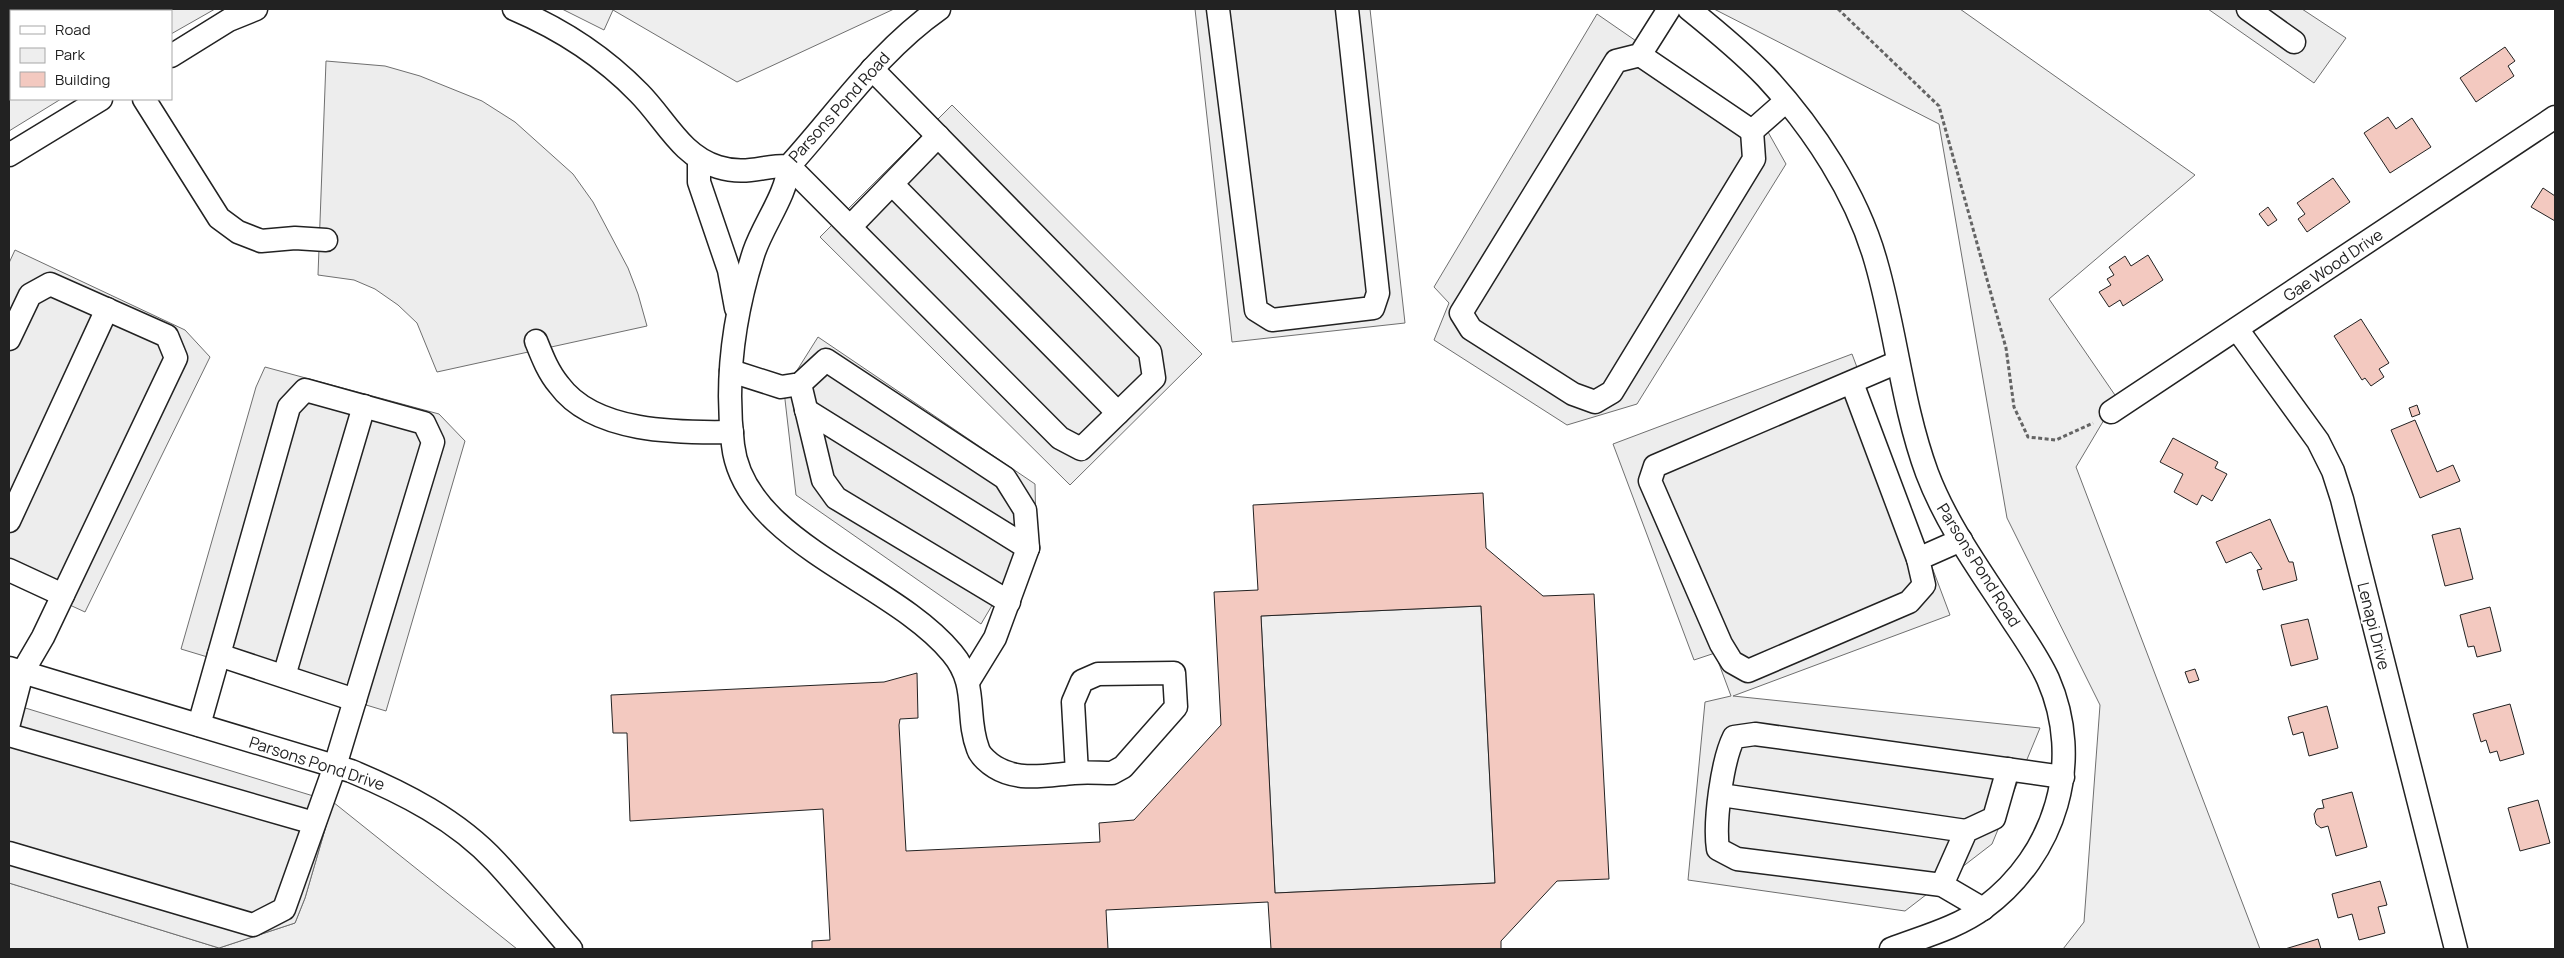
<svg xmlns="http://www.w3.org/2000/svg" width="2564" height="958" viewBox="0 0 2564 958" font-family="Manrope,sans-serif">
<rect width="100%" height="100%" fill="#fff"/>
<g fill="#eee" stroke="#6f6f6f">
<polygon points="9,9 215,9 171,34 171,11 11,11 11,99 61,99 9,131"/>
<polygon points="562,9 894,9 737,82 613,10 604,30"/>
<polygon points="1714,9 1960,9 2195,175 2049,299 2117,398 2076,467 2260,949 2063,949 2084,922 2100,705 2007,518 1939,124"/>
<polygon points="1481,606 1495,883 1275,893 1261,616"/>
<polygon points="333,802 517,949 9,949 9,883 219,948 295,923 305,898"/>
</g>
<g fill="#ededed" stroke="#6f6f6f">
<polygon points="1195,9 1370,9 1405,323 1232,342"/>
<polygon points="2208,9 2302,9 2346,38 2314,83"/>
<polygon points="1597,14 1768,132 1786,164 1637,404 1567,425 1434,340 1449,303 1434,287"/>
<polygon points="326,61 385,66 420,76 482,101 515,122 573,174 593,202 628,268 638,294 647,326 437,372 417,323 398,305 375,289 354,280 318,275"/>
<polygon points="952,105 1202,354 1070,485 820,237"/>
<polygon points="15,250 185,330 210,357 85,612 9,577 9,263"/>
<polygon points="818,337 1035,484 1036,531 981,624 796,495 784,391"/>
<polygon points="1852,354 1950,615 1733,696 2040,728 1992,844 1905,911 1688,880 1705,702 1731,696 1715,653 1694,660 1613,444"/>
<polygon points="265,367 439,414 465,441 386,711 181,649 256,387"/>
<polygon points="9,703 333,802 305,898 295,923 219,948 9,883"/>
</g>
<g fill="#f3c9c0" stroke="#222" fill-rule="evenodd">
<polygon points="2505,47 2515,61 2508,66 2514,76 2476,102 2460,78"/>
<polygon points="2388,117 2396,129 2412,118 2431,147 2390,173 2364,133"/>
<polygon points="2333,178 2350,202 2307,232 2298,219 2305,214 2297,203"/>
<polygon points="2543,188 2555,196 2555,221 2531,207"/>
<polygon points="2268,207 2277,220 2268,226 2259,214"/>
<polygon points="2148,255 2163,280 2123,306 2120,300 2109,307 2099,292 2111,285 2107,279 2114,275 2109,267 2125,256 2131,266"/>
<polygon points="2361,319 2389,363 2379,369 2384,377 2371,386 2365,378 2362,380 2334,336"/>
<polygon points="2417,405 2420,414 2412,417 2409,408"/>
<polygon points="2415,420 2437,472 2453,465 2460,481 2420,498 2391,430"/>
<polygon points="2173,438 2218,462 2215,468 2227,474 2212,501 2202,495 2197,505 2174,492 2183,474 2160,462"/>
<path d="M1483 493 1486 548 1543 596 1594 594 1609 879 1557 881 1501 941V949H1271L1268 902 1106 910 1108 949H812V941L830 940 823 809 630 821 627 733H613L611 695 884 682 917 673 918 718 900 719 899 725 906 851 1100 842 1099 823 1134 820 1221 725 1214 592 1258 590 1253 505ZM1481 606 1495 883 1275 893 1261 616Z"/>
<polygon points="2270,519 2289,562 2293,562 2297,580 2263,590 2257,570 2262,569 2251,552 2226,563 2216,542"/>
<polygon points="2460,528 2473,579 2445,586 2432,535"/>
<polygon points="2490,607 2501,651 2477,657 2474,646 2468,647 2460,615"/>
<polygon points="2308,619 2318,659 2291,666 2281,625"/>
<polygon points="2195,669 2199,680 2189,683 2185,672"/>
<polygon points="2510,704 2524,754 2500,761 2497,751 2490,753 2486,740 2481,742 2473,714"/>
<polygon points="2327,706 2338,748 2309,756 2303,732 2293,735 2288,717"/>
<polygon points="2352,792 2367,847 2336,856 2328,826 2321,828 2316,824 2314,814 2317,809 2324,808 2322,800"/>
<polygon points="2538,800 2550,843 2520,851 2508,808"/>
<polygon points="2380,881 2387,905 2378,907 2385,933 2359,940 2352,914 2338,918 2332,894"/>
<polygon points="2318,939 2321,949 2285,949"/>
</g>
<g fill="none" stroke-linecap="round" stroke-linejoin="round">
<defs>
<g id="minor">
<polyline points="86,9 88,11"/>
<path d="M514 9C561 29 603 56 639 93 665 119 681 156 718 167 747 176 763 165 789 166 838 112 879 51 939 9"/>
<polyline points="1218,9 1256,310 1272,320 1373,308 1378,293 1347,9"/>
<polyline points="1669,9 1640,55 1616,61 1461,313 1471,329 1573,394 1595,402 1612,392 1754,159 1752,131"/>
<path d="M1689 9C1715 30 1742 52 1766 77 1813 128 1857 194 1876 262 1896 331 1902 405 1927 473 1947 526 1982 573 2013 621 2025 639 2039 659 2048 679 2084 761 2056 855 1984 908 1957 928 1922 937 1891 949"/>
<polyline points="2248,9 2294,42"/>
<polyline points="1640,55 1752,131"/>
<polyline points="171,56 229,20 256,9"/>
<polyline points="144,99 219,218 238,232 261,241 295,238 326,240"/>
<polyline points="1752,131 1786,101"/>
<polyline points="9,155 101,99"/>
<polyline points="699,159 699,182 729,270 736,308"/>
<path d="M789 166C786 196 764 223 754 252 734 314 725 380 733 445 744 543 893 581 952 653 979 685 965 715 978 749 980 756 990 764 995 767 1019 782 1048 775 1074 773 1087 772 1100 773 1112 773L1123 767 1176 707 1174 673 1098 674 1082 681 1073 702 1077 773"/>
<polyline points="789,166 1060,438 1081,449 1154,378 1150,352 872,69"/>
<polyline points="892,184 1118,413"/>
<polyline points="850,227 938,136"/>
<polyline points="2237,329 2318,441 2333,471 2342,499 2456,949"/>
<polyline points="9,339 30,295 50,284 167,336 176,358 43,637 22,673 9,723"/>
<path d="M536 341C542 356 548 372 559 385 594 433 678 433 732 432"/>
<polyline points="1898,362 1655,466 1650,481 1721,644 1732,662 1748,671 1909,602 1924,585 1918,559 1961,540"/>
<polyline points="731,371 781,387 800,384 826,360 1005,478 1025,510 1028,548 995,638 968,682"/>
<polyline points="1852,383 1918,559"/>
<polyline points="800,384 823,480 836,498 1009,602"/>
<polyline points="806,410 1028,548"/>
<polyline points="2111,412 2555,117"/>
<polyline points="9,521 107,309"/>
<polyline points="9,570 63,595"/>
<polyline points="219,655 355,700"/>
<path d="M9 668 351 771C404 793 457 820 496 862 522 890 546 920 571 949"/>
<polyline points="284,676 364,406"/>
<polyline points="9,735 314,823"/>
<polyline points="1721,795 1966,831"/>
<polyline points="9,853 253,925 284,909 335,766 433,442 424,423 305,390 289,407 199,725"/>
<polyline points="1942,885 1966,831 1994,818 2008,769"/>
<path d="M1983 909 1942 885 1737 859 1718 849C1714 822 1722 761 1734 737L1755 734 2063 777"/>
</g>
</defs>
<use href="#minor" stroke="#222" stroke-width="25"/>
<polyline stroke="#646464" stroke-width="3" stroke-dasharray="4 2.5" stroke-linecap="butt" points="1838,9 1939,106 2006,348 2014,407 2028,437 2056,440 2093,423"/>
<use href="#minor" stroke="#fff" stroke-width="22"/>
</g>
<g text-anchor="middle" stroke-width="4" stroke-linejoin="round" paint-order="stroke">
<g font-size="16" fill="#222" stroke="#fff">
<text transform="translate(839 107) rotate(-48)" y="6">Parsons Pond Road</text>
<text transform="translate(2333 265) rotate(-34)" y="6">Gae Wood Drive</text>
<text transform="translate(1979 565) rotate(58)" y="6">Parsons Pond Road</text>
<text transform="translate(2374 626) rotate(76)" y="6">Lenapi Drive</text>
<text transform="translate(317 763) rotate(18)" y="6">Parsons Pond Drive</text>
</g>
</g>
<rect width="2564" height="958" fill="none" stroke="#222222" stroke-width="20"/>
<rect x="10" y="10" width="162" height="90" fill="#ffffff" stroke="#a7a7a7"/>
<rect x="20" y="26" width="25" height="8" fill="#ffffff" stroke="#a7a7a7"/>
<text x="55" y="35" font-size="15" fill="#222222">Road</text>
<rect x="20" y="48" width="25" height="15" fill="#eeeeee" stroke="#a7a7a7"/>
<text x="55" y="60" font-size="15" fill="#222222">Park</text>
<rect x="20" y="72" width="25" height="15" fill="#f3c9c0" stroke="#a7a7a7"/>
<text x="55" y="85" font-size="15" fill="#222222">Building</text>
</svg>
